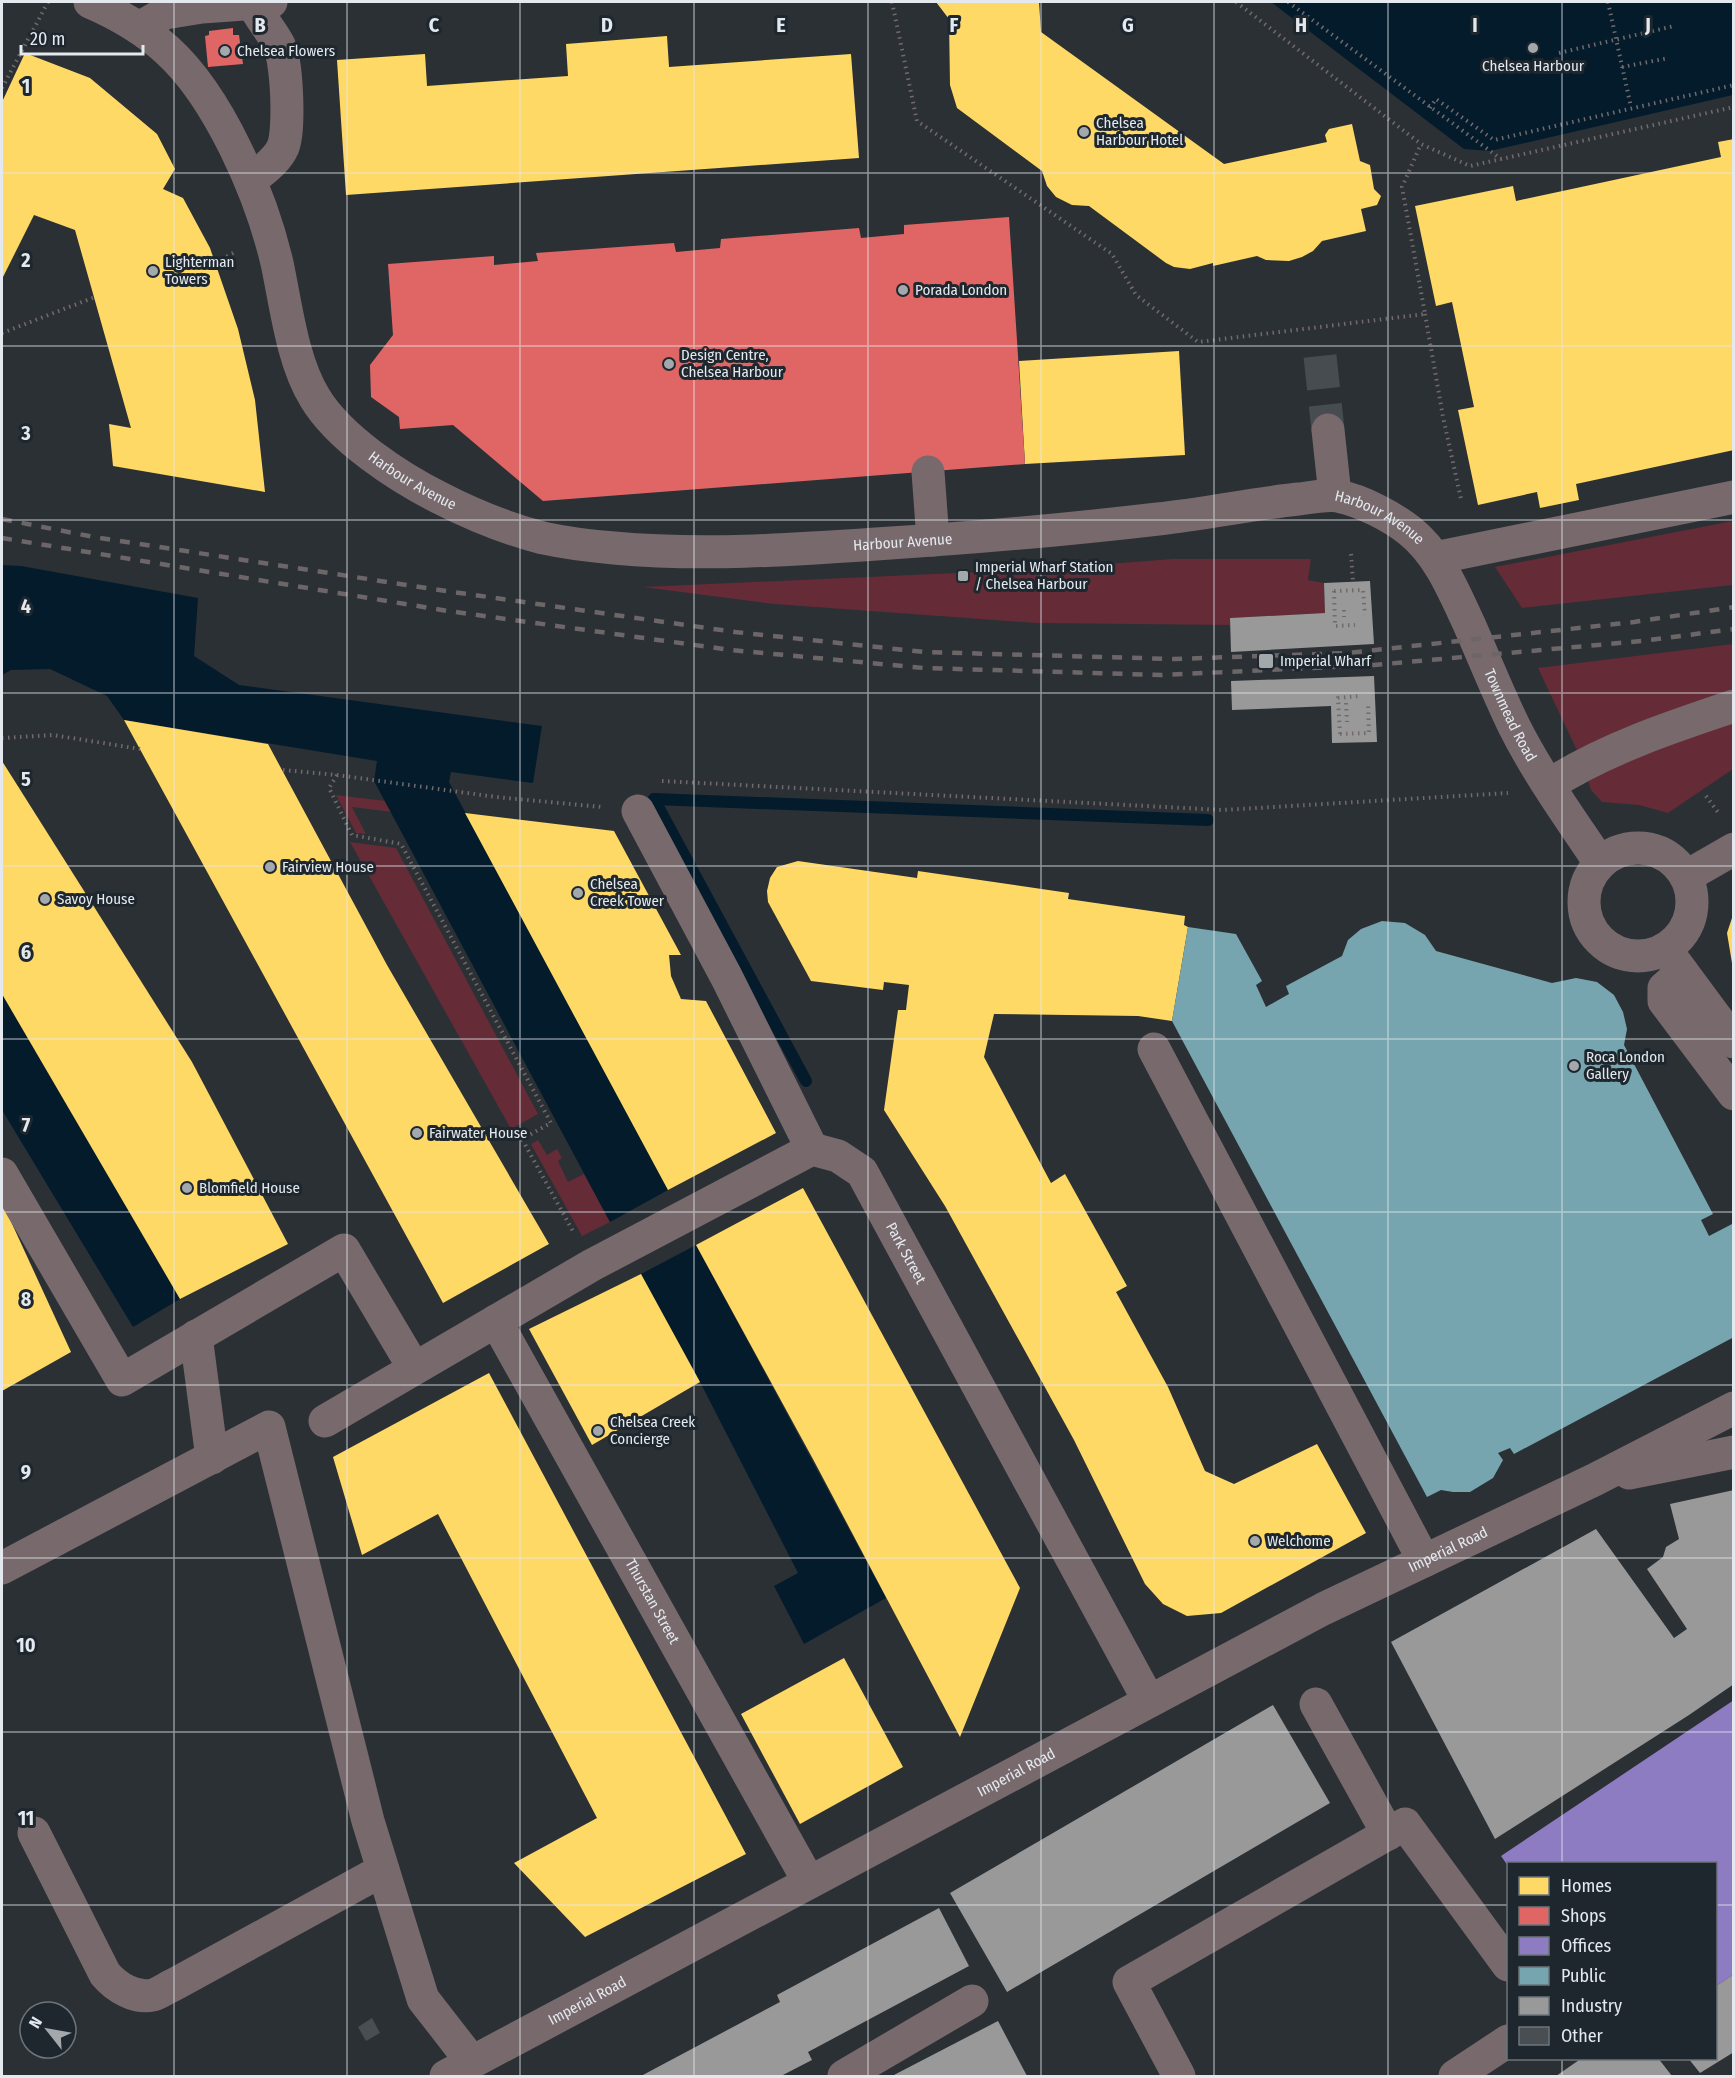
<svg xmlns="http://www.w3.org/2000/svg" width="1735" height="2078" viewBox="0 0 1735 2078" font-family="'Fira Sans Condensed',sans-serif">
<rect width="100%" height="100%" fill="#2b3035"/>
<g fill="#652b36">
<polygon points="1733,521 1733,585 1522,608 1495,567"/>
<polygon points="1172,559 1311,559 1308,580 1324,583 1325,613 1230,618 1230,625 1037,623 774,604 643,587 1044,569"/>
<polygon points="1733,644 1733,769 1668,813 1639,805 1602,802 1591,790 1583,763 1538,668"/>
<polygon points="336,795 386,801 392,812 352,807 366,834 356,833"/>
<polygon points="350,842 396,848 538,1114 511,1129"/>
<polygon points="538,1140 547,1155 557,1149 562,1158 558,1161 568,1182 584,1174 610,1222 582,1236 531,1144"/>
</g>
<g fill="#041b2c">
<polygon points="1271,2 1733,2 1733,95 1490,151 1464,149"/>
<polygon points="2,565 21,566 198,598 194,656 239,685 542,726 533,783 451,772 449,782 668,1190 610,1222 374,781 377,761 124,720 107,696 50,669 11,670 2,675"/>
<polygon points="2,994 180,1299 133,1327 2,1110"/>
<polygon points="696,1245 886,1598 804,1644 774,1586 798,1573 700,1382 641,1274"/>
</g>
<g fill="#ffd966">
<polygon points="936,2 1039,2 1041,32 1224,164 1327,142 1325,135 1329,129 1352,124 1360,161 1370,165 1374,189 1381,196 1377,205 1361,209 1366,231 1322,241 1313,251 1302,257 1289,261 1266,260 1257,256 1213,266 1213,263 1190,269 1174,267 1166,263 1089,206 1072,205 1056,197 1047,186 1042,171 957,108 950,85 949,19"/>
<polygon points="667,36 669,67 851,54 859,158 346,195 337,60 425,54 427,86 568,76 566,44"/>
<polygon points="25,53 90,78 157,134 175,169 163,189 183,198 210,248 238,329 255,400 265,492 113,466 109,424 131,428 75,230 34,215 2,279 2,102"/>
<polygon points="1734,139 1734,450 1576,484 1579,500 1540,508 1537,492 1478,505 1458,410 1474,407 1452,302 1436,306 1415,206 1513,186 1516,201 1721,157 1718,142"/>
<polygon points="1179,351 1185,455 1025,464 1019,361"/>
<polygon points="124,720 268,744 387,965 549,1244 443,1303"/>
<polygon points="2,761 192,1062 288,1244 180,1299 2,994"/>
<polygon points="465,813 614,831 681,955 669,955 671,976 681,999 706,1001 776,1133 668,1190"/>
<polygon points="798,861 917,878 918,871 1069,893 1068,899 1185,916 1184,925 1188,927 1172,1021 1138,1016 994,1014 984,1057 1051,1183 1065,1174 1127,1286 1116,1292 1168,1387 1205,1471 1234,1484 1317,1444 1366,1533 1221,1613 1187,1616 1163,1604 1145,1584 1074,1440 945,1206 884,1110 898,1010 906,1010 909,985 884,982 883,990 811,981 768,902 767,891 770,878 777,867"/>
<polygon points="1734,912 1734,963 1732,963 1727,933"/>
<polygon points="803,1188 1020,1588 960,1737 814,1461 696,1245"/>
<polygon points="2,1202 71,1352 2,1391"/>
<polygon points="641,1274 700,1382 592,1445 529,1329"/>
<polygon points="489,1373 746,1854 585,1937 514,1863 597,1818 438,1514 362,1555 333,1457"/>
<polygon points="844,1658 903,1767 800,1824 741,1714"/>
</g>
<g fill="#e06666">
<polygon points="233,28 233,35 239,35 243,64 208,67 205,36 209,35 209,31"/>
<polygon points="1009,217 1025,464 543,501 453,425 400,429 399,417 371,397 370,365 393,335 388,264 494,256 494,265 538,261 536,253 674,243 676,252 720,248 721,239 859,228 861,238 904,234 904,225"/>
</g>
<polygon fill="#8e7cc3" points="1734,1700 1734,1974 1716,1986 1716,1864 1508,1864 1508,1866 1501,1856"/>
<polygon fill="#76a5af" points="1382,921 1405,923 1425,935 1436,951 1552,983 1576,978 1597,982 1614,995 1623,1012 1627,1029 1624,1045 1713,1214 1701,1220 1709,1236 1734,1223 1734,1337 1514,1454 1510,1448 1498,1453 1503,1460 1493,1478 1470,1492 1453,1492 1441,1490 1427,1497 1172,1021 1188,927 1236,934 1262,981 1256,985 1266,1007 1289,994 1286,986 1342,956 1348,940 1361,929"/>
<g fill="#999">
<polygon points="1370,581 1374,644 1231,652 1230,618 1325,613 1324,583"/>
<polygon points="1374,676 1377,742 1332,743 1331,706 1232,710 1231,681"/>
<polygon points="1734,1490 1734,1684 1689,1715 1495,1839 1391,1642 1596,1529 1674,1638 1687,1629 1647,1569 1663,1557 1666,1547 1679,1539 1670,1504"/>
<polygon points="1273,1705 1330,1803 1007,1992 950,1893"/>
<polygon points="939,1908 969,1966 808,2052 812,2060 781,2076 641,2076 780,2002 777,1995"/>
<polygon points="1734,1974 1734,2052 1700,2073 1688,2058 1716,2058 1716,1986"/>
<polygon points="998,2021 1027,2076 892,2076"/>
<polygon points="1582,2058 1658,2058 1672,2076 1556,2076"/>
</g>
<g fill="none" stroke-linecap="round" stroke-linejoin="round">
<g stroke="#041b2c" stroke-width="12">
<polyline points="654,799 1208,820"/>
<polyline points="654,799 806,1081"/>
</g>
</g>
<polygon fill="#494e52" points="372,2018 380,2033 366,2041 358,2027"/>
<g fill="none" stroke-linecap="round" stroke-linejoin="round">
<polyline stroke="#474c51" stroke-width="33" stroke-dasharray="33 16" stroke-linecap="butt" points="1320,356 1328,430"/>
<g stroke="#726a6d" stroke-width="4" stroke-dasharray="1.5 4.5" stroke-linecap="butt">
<polyline points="892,2 917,121 1112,254 1136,295 1198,342 1425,314 1402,187 1421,144"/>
<polyline points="1236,2 1421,144 1470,166 1734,107"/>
<polyline points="1288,2 1501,159"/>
<polyline points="1608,2 1631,107"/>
<polyline points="1559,53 1674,26"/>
<polyline points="1622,67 1669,58"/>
<polyline points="2,88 48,2"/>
<polyline points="1430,108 1436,99 1494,140 1734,85"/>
<polyline points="216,262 235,252"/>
<polyline points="1425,314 1443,417 1461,499"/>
<polyline points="2,333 95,297"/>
<polyline points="1351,554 1353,582"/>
<polyline points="1334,591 1335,626 1355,625"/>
<polyline points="1344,610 1344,617"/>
<polyline points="1346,703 1347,722"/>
<polyline points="1340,734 1338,698 1359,696"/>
<polyline points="2,738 53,735 140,749"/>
<polyline points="283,770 337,775 496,797 602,807"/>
<polyline points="337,775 329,788 352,835 401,844 551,1123 522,1139 574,1233"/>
<polyline points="662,781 1223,810 1508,793"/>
<polyline points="1706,796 1720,815"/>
</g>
<g stroke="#78696c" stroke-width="33">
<path id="s1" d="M90 2C118 14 144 29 167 50 219 97 261 195 277 263 286 305 292 361 315 398 339 438 398 477 440 498 473 515 508 529 543 538 566 543 590 546 614 548 701 556 789 550 876 544 970 538 1064 530 1158 519 1205 514 1251 504 1298 499 1310 498 1326 494 1338 496 1362 501 1391 516 1410 531 1439 554 1454 592 1469 624 1484 658 1498 693 1514 726 1538 774 1570 818 1600 863"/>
<polyline points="139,28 165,13 202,7 271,2"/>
<path d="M251 180C262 171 277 161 283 147 290 130 287 61 279 45 271 30 259 17 252 2"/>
<polyline points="1328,430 1335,495"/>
<polyline points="928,472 933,540"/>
<polyline points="1435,558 1734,497"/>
<path d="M1549 785C1605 749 1671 727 1734 706"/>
<polyline points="638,811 727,978 812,1149"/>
<circle cx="1638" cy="902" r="54"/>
<polyline points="1687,876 1734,849"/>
<polyline points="1669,954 1734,1042"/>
<polyline points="1682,972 1664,988 1664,1001 1734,1094"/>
<polyline points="1154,1049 1424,1561"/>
<polyline points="2,1174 122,1380 344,1250 414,1368"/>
<path id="s2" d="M496 1321 809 1882"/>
<polyline points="196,1336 212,1458"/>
<path id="s3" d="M325 1421 592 1265 812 1149 838 1156 862 1172 1149 1701"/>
<polyline points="1629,1473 1734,1452"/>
<polyline points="2,1568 269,1427 368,1821 423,1999 472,2062"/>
<polyline points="1316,1704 1388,1834"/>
<path d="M34 1833 105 1974C116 1987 135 1999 153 1995 160 1993 168 1987 175 1984L383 1870"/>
<path id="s4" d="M446 2076 1323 1609 1594 1480 1734 1408"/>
<polyline points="844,2076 972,2001"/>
<polyline points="1179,2076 1129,1982 1405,1824 1508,1965"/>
<polyline points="1455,2076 1508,2041"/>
</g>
<g stroke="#6c6669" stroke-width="4.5" stroke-dasharray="10 10" stroke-linecap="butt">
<polyline points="2,519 94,537 446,591 735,632 924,652 1174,659 1348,653 1634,622 1734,607"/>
<polyline points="2,538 448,611 731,650 924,668 1162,675 1374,665 1642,641 1734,629"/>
</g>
<g stroke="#726a6d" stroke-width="4" stroke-dasharray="1.5 4.5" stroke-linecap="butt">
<polyline points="1334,591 1363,590 1365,615"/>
<polyline points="1340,734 1369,733 1368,702"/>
</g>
</g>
<path fill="none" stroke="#e3e9ee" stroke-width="1.5" stroke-opacity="0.55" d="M174 2V2076M347 2V2076M520 2V2076M694 2V2076M868 2V2076M1041 2V2076M1214 2V2076M1388 2V2076M1562 2V1864M2 173H1734M2 346H1734M2 520H1734M2 693H1734M2 866H1734M2 1039H1734M2 1212H1734M2 1385H1734M2 1558H1734M2 1732H1734M2 1905H1508M1716 1905H1734M1562 2058V2076"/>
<g fill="#a3a8ad" stroke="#1e272e" stroke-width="2">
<circle cx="1533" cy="48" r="6"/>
<circle cx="225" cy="51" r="6"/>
<circle cx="1084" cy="132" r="6"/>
<circle cx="153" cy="271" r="6"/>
<circle cx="903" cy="290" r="6"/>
<circle cx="669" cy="364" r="6"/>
<rect x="957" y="570" width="12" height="12" rx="3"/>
<rect x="1258" y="653" width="16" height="16" rx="3"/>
<circle cx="270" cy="867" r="6"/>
<circle cx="578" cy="893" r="6"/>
<circle cx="45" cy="899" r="6"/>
<circle cx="1574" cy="1066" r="6"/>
<circle cx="417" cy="1133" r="6"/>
<circle cx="187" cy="1188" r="6"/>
<circle cx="598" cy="1431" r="6"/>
<circle cx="1255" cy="1541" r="6"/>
</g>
<g text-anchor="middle" stroke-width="6" stroke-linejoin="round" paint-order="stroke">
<g font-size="15" fill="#e3e9ee" stroke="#1e272e" text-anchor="start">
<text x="237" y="56">Chelsea Flowers</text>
<text x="1533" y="71" text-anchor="middle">Chelsea Harbour</text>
<text x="1096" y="128">Chelsea<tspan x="1096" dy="17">Harbour Hotel</tspan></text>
<text x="165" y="267">Lighterman<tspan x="165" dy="17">Towers</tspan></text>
<text x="915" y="295">Porada London</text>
<text x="681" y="360">Design Centre,<tspan x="681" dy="17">Chelsea Harbour</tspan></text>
<text x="975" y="572">Imperial Wharf Station<tspan x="975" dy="17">/ Chelsea Harbour</tspan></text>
<text x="1280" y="666">Imperial Wharf</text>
<text x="282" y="872">Fairview House</text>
<text x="590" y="889">Chelsea<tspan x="590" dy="17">Creek Tower</tspan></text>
<text x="57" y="904">Savoy House</text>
<text x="1586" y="1062">Roca London<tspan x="1586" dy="17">Gallery</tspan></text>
<text x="429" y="1138">Fairwater House</text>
<text x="199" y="1193">Blomfield House</text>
<text x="610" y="1427">Chelsea Creek<tspan x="610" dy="17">Concierge</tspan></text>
<text x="1267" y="1546">Welchome</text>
</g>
<g font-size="15" fill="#e3e9ee" stroke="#1e272e">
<text dy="5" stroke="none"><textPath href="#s1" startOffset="604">Harbour Avenue</textPath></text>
<text dy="5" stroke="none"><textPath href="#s1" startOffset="1593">Harbour Avenue</textPath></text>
<text dy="5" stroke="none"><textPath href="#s1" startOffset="1108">Harbour Avenue</textPath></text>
<text dy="5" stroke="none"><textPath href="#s1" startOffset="1838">Townmead Road</textPath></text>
<text dy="5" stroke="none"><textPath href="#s3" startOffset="706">Park Street</textPath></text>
<text dy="5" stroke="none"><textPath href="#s4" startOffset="1132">Imperial Road</textPath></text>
<text dy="5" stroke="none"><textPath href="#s2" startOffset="321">Thurstan Street</textPath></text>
<text dy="5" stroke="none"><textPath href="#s4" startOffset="646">Imperial Road</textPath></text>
<text dy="5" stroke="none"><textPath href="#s4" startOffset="160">Imperial Road</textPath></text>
</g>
</g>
<g font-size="20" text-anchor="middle" font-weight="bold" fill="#e3e9ee" stroke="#1e272e" stroke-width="6" stroke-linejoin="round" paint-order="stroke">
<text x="260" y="32">B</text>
<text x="434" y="32">C</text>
<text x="607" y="32">D</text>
<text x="781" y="32">E</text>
<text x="954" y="32">F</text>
<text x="1128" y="32">G</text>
<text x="1301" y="32">H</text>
<text x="1475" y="32">I</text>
<text x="1648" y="32">J</text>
<text x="26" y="93">1</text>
<text x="26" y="267">2</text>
<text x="26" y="440">3</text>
<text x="26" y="613">4</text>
<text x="26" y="786">5</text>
<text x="26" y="959">6</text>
<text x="26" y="1132">7</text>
<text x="26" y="1306">8</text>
<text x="26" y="1479">9</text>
<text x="26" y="1652">10</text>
<text x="26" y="1825">11</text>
</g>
<rect width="1735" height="2078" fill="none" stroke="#e3e9ee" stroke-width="6"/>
<rect x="1507" y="1862" width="210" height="198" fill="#1e272e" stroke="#6d757b" stroke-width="1.5"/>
<rect x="1519" y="1877" width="30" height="18" fill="#ffd966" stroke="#6d757b" stroke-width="1.5"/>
<text x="1561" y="1892" font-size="18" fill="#e3e9ee">Homes</text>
<rect x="1519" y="1907" width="30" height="18" fill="#e06666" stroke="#6d757b" stroke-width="1.5"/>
<text x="1561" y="1922" font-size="18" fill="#e3e9ee">Shops</text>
<rect x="1519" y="1937" width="30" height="18" fill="#8e7cc3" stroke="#6d757b" stroke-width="1.5"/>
<text x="1561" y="1952" font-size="18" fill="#e3e9ee">Offices</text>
<rect x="1519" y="1967" width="30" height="18" fill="#76a5af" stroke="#6d757b" stroke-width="1.5"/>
<text x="1561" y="1982" font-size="18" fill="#e3e9ee">Public</text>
<rect x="1519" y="1997" width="30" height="18" fill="#999999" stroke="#6d757b" stroke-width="1.5"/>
<text x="1561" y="2012" font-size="18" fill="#e3e9ee">Industry</text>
<rect x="1519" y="2027" width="30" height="18" fill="#494e52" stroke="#6d757b" stroke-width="1.5"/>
<text x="1561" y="2042" font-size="18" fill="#e3e9ee">Other</text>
<g transform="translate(48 2030) rotate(301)"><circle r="28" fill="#1e272e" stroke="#6d757b" stroke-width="1.5"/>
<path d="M0-4.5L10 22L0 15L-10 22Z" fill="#a3a8ad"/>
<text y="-9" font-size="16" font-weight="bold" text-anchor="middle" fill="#e3e9ee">N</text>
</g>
<path d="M21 45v9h122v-9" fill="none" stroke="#e3e9ee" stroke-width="3"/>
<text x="30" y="45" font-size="18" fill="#e3e9ee" stroke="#1e272e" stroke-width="4.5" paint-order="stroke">20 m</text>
</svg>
